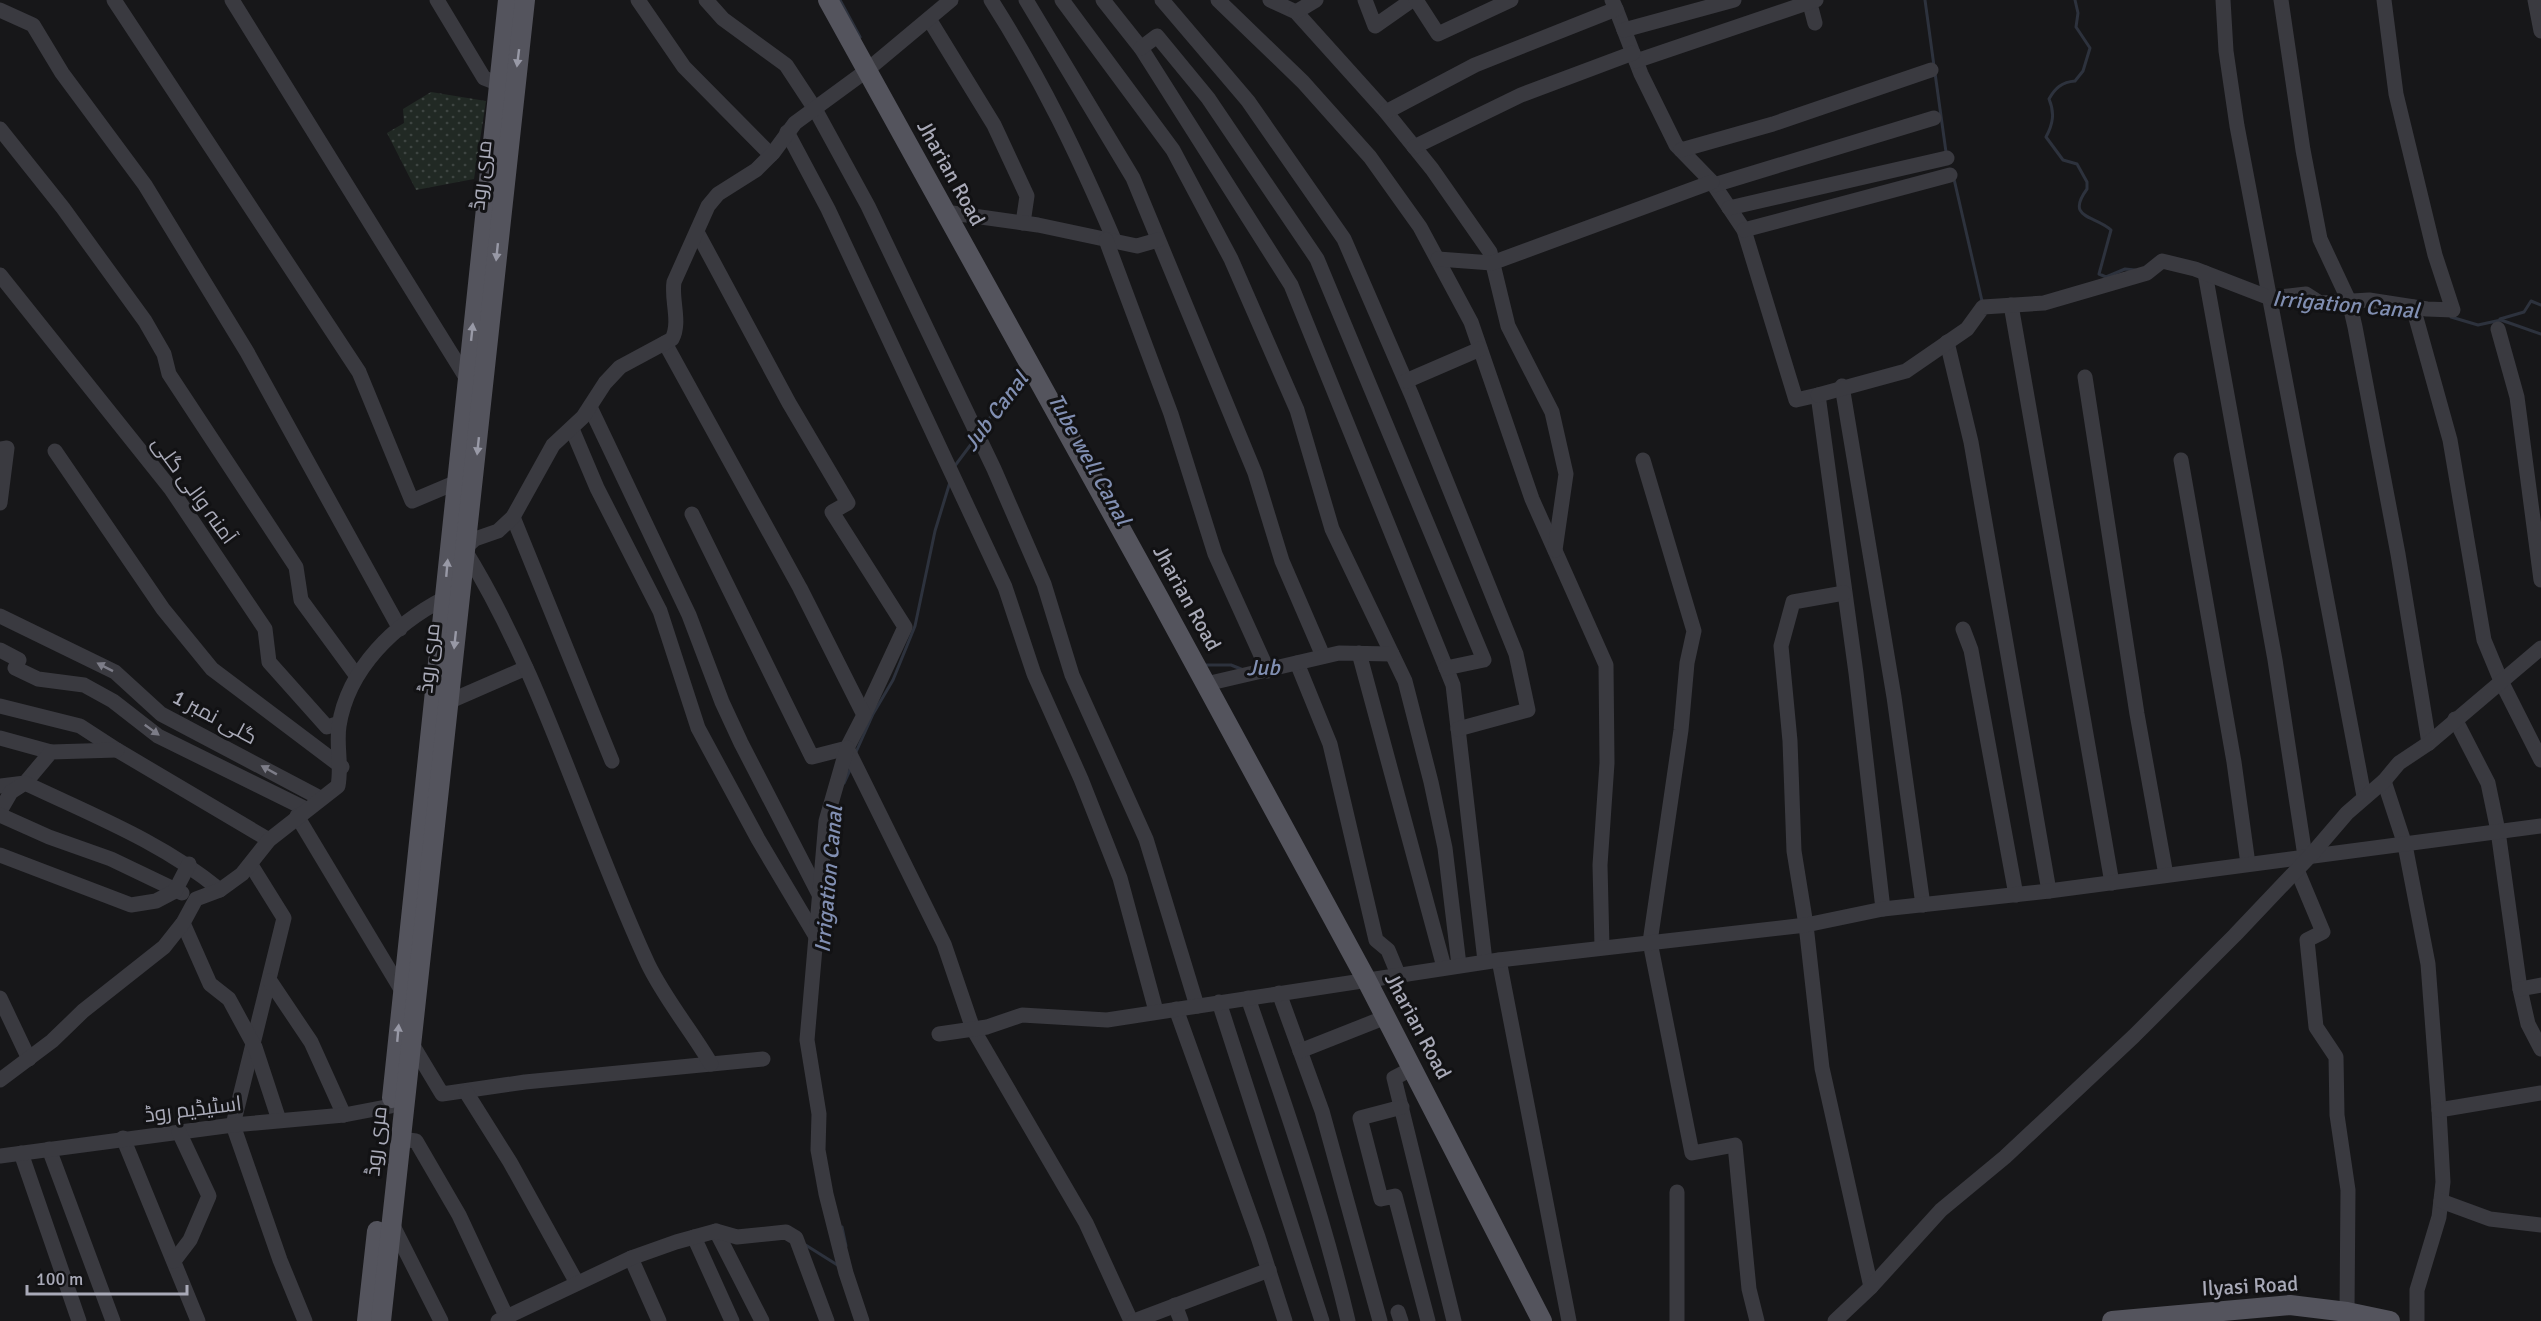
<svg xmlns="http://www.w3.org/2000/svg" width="2541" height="1321" viewBox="0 0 2541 1321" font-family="Signika,Cairo,sans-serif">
<defs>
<pattern id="grass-dots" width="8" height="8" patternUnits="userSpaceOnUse" patternTransform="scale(1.5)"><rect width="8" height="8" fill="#212924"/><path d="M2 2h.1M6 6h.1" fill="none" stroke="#3e4542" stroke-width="1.8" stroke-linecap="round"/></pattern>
</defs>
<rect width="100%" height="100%" fill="#171719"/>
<polygon fill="url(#grass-dots)" points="431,92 486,101 474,179 416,190 387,133 404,123 403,109"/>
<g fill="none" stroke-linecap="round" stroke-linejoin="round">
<g stroke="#2d323d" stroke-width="3">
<polyline points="840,0 860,37"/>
<polyline points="1925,0 1934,66"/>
<path d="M2075 0 2078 13 2076 27 2090 48 2083 71 2075 81C2062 82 2055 88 2049 99 2055 113 2053 124 2046 137L2063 160 2077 164 2087 182V189C2065 219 2095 215 2111 230L2099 274 2106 277 2125 269 2135 270"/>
<polyline points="1935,73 1946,152"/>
<polyline points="1954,179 1982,301"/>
<polyline points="2451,317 2478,325 2501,320 2541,334"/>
<polyline points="2500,319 2524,312 2531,301 2541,305"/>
<polyline points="980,431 1025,371"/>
<polyline points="954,467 975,439"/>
<polyline points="1204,665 1231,665 1241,669"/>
<polyline points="856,752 873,714 893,680 915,626 935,531 950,482"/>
<polyline points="844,783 850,770"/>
<polyline points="825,919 826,899"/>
<polyline points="842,1227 846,1246"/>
<polyline points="804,1244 839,1266"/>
</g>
<g stroke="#3a3a40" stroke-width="15">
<polyline points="114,0 359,372 412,501 457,482"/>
<polyline points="232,0 467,379"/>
<polyline points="437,0 484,78 497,83"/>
<polyline points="638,0 684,67 771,155"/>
<polyline points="706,0 723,19 786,65 815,109 868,206 994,469 1044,584 1072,675 1146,839 1197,1006"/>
<path d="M991 0C1042 80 1078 155 1115 242"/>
<polyline points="1026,0 1133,178 1255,473 1282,561 1323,656"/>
<polyline points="1062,0 1173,150 1231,259 1297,410 1332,529 1405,681 1431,782 1445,848 1459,965"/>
<polyline points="1103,0 1141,48 1291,285 1453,685 1485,961"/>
<polyline points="1162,0 1248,101 1344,239 1412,396 1516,654 1528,710 1458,729"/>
<polyline points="1218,0 1303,82 1370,157 1420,227 1471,322 1532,499 1606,665 1607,763 1600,865 1602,947"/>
<polyline points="1270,0 1296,12 1386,112 1432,169 1490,252 1508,326 1552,412 1566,474 1555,550"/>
<polyline points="1365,0 1375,26 1412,0"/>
<polyline points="1416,0 1438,34 1511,0"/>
<polyline points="1809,0 1815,23"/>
<polyline points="2223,0 2226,51 2237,126 2364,796"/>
<polyline points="2281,0 2303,150 2320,239 2349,301 2355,327 2398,554 2429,743"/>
<polyline points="2535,0 2541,31"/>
<polyline points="1616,9 1641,74 1676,145 1712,182 1744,230 1796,400 1818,395 1856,673 1883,909"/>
<polyline points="0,10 33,25 62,73 145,185 247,352 400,629"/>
<polyline points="1296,12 1316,0"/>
<polyline points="929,19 994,125 1027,196 1023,223"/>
<polyline points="1624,30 1734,0"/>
<polyline points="1141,48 1157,36 1208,98 1317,259 1484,660 1446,668"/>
<polyline points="1636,61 1816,0"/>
<polyline points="1386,112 1475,65 1616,9 1612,0"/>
<polyline points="0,129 63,208 145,321 164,354 169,374 296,567 301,600 356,675"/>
<polyline points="787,132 828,209 1005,587 1034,674 1081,779 1120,878 1156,1011"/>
<polyline points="1414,147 1521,95 1633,53"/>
<polyline points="1681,150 1773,124 1931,70"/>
<polyline points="1714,185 1934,118"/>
<polyline points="1729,208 1947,158"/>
<polyline points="945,212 1038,225 1137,246 1158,240"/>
<polyline points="1744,230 1950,175"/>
<polyline points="697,232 789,403 848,503 832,512 905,627 864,715"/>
<polyline points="1106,240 1171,414 1215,554 1268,671"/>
<polyline points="1438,259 1492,263 1712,182"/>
<polyline points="2205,273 2275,660 2305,856"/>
<polyline points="0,275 171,489 265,629 269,662 327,727 339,723"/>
<polyline points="2011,305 2112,883"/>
<polyline points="2413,307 2450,440 2484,640 2501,681 2541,760"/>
<polyline points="2498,329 2517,397 2541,580"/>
<polyline points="1947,342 1971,442 2049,891"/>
<polyline points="665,343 800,588 864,715 847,748 812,757 692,514"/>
<polyline points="2085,377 2137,714 2166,875"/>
<polyline points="1406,381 1480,349"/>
<polyline points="1842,386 1894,697 1923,905"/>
<polyline points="1818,395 1906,371 1967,329 1983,307 2044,303 2147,273 2162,261 2195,269 2270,298 2306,294 2320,303 2369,300 2427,309 2453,310 2435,255 2396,94 2384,0"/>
<polyline points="590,407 689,615 722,702 741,743 821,898"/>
<polyline points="572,429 597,488 660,611 698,728 758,839 818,940"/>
<polyline points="0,449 7,448 0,503"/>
<polyline points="55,451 163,609 212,669 342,767"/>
<polyline points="1643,460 1694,631 1687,663 1681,730 1650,942 1692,1153 1735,1145 1749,1289 1757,1321"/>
<polyline points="2181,460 2234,762 2248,864"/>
<polyline points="513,517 612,761"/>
<polyline points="1844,593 1793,602 1781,646 1790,741 1794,851 1806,925 1822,1068 1871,1287"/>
<polyline points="0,616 115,672 161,714 320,798"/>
<polyline points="1963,629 1971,650 2016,895"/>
<polyline points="0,650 19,660 15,668 38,679 84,685 113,701 158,736 306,809"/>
<polyline points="1359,653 1444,967"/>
<polyline points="1297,663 1330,744 1376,940 1388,950 1398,974"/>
<polyline points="1206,684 1339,653 1392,654"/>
<polyline points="448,702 526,668"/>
<polyline points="0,706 80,726 117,750 269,840"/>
<polyline points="2455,719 2488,783 2498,831 2520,989 2528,1024 2541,1049"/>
<polyline points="0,738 51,752"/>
<polyline points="847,748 944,944 973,1029 1086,1223 1131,1321"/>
<polyline points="847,748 826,821 807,1040 819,1114 818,1150 826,1194 846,1273 862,1321"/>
<polyline points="2384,781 2405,845 2428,964 2439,1110 2443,1182 2439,1217 2417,1290 2417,1321"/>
<polyline points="0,786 25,783 51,752 117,750"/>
<path d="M0 811 11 792 25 783C92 815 162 842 220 890"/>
<polyline points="0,815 49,837 111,859 182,893"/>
<polyline points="297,816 402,991"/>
<polyline points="0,855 131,905 156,901 175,891 189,864"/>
<polyline points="251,865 284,918 233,1125 280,1260 305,1321"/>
<polyline points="2297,870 2323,932 2307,940 2316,1027 2336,1057 2337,1115 2348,1190 2347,1312"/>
<polyline points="183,923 210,984 229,999 255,1047 279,1120"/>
<polyline points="1499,960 1569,1321"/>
<polyline points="270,981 311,1042 344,1115"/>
<polyline points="2520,989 2541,985"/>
<polyline points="1279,993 1322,1111 1380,1321"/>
<polyline points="0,998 29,1059"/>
<path d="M1248 998C1285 1104 1322 1211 1348 1321"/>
<polyline points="1219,1002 1322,1321"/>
<polyline points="1176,1009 1258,1237 1285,1321"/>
<polyline points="939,1034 987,1027 1022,1015 1107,1020 1499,960 1806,925 1883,909 2049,891 2541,826"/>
<polyline points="412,1044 442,1094 525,1082 763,1059"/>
<polyline points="1300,1051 1386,1017"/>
<path d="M711 1064C691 1030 665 999 648 964 585 829 543 676 464 549L475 539 498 531 513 517 553 445 583 417 605 383 620 367 672 339C681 322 671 300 674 282L708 206 718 194 756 170 773 153 795 123 866 71 951 0"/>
<polyline points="1413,1068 1394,1078 1454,1321"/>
<path d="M0 1080 52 1041 83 1011 164 947 183 923 196 899 220 890 242 874 269 840 338 786C342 764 336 746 339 726 348 668 395 624 445 598"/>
<polyline points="466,1092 510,1162 577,1283"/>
<polyline points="1402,1107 1360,1118 1381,1199 1395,1196 1428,1321"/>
<polyline points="2439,1110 2541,1093"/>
<polyline points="123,1138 198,1321"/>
<polyline points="401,1139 416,1141 459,1215 508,1320"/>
<polyline points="49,1149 113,1321"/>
<polyline points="21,1153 79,1321"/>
<polyline points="0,1156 233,1125 344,1115 391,1106"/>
<polyline points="1677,1192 1677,1321"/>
<polyline points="2441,1201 2490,1219 2541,1225"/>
<polyline points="392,1224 441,1321"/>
<polyline points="716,1231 762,1321"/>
<polyline points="694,1237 732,1321"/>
<polyline points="631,1258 659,1321"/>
<polyline points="174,1261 190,1240 209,1196 179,1132"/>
<polyline points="1175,1305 1181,1321"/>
<polyline points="1398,1312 1401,1321"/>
<polyline points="498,1321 631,1258 676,1242 716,1231 737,1237 786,1232 796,1238 827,1321"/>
<polyline points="1134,1321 1269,1270"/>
<polyline points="1835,1321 1871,1287 1941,1210 2005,1157 2134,1036 2235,935 2311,855 2347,813 2384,781 2399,763 2429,743 2541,648"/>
</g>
<g stroke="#54545d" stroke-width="20">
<polyline points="828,0 1159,598 1366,979 1542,1321"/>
<polyline points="392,1098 508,0"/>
<polyline points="367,1321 377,1231"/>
<polyline points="381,1321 525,0"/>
<polyline points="2112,1321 2290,1305 2347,1312 2390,1321"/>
</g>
</g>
<defs><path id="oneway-solid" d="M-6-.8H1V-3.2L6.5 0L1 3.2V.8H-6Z" transform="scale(1.5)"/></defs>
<g fill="#9899a6">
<use href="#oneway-solid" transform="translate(518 58) rotate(97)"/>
<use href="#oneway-solid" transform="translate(497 252) rotate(96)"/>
<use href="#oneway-solid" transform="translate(472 332) rotate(-84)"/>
<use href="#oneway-solid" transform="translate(478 446) rotate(96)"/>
<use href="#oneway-solid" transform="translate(447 568) rotate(-85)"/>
<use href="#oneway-solid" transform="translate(455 640) rotate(96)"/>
<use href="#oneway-solid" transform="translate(398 1033) rotate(-85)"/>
</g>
<g fill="#7d7d88">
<use href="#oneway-solid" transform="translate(105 667) rotate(-153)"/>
<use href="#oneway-solid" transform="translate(152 730) rotate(36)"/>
<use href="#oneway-solid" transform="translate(269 770) rotate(-151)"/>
</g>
<g text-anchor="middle" stroke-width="6" stroke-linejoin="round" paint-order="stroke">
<g font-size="21" fill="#a9aab8" stroke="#121214">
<text transform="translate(951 173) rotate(61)" y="7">Jharian Road</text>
<text transform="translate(481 175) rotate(-84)" y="7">مری روڈ</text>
<text transform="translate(194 490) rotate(54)" y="7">آمنہ والی گلی</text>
<text transform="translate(1187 598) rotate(61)" y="7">Jharian Road</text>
<text transform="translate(429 658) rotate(-84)" y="7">مری روڈ</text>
<text transform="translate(215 717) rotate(28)" y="7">گلی نمبر 1</text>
<text transform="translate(1418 1026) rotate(62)" y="7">Jharian Road</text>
<text transform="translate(193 1109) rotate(-7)" y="7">اسٹیڈیم روڈ</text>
<text transform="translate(376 1141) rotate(-84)" y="7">مری روڈ</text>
<text transform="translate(2250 1286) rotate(-3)" y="7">Ilyasi Road</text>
</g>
<g font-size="22" font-style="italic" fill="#818fb2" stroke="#121214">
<text transform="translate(2346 304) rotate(5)" y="8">Irrigation Canal</text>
<text transform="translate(995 411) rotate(-53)" y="8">Jub Canal</text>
<text transform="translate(1090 459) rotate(61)" y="8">Tube well Canal</text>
<text transform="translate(1263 667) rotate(-1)" y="8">Jub</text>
<text transform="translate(828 879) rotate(-85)" y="8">Irrigation Canal</text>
</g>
</g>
<path d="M27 1285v9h160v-9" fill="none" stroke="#a9aab8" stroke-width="3"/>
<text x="36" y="1285" font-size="18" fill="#a9aab8" stroke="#121214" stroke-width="4.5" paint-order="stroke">100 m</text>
</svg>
